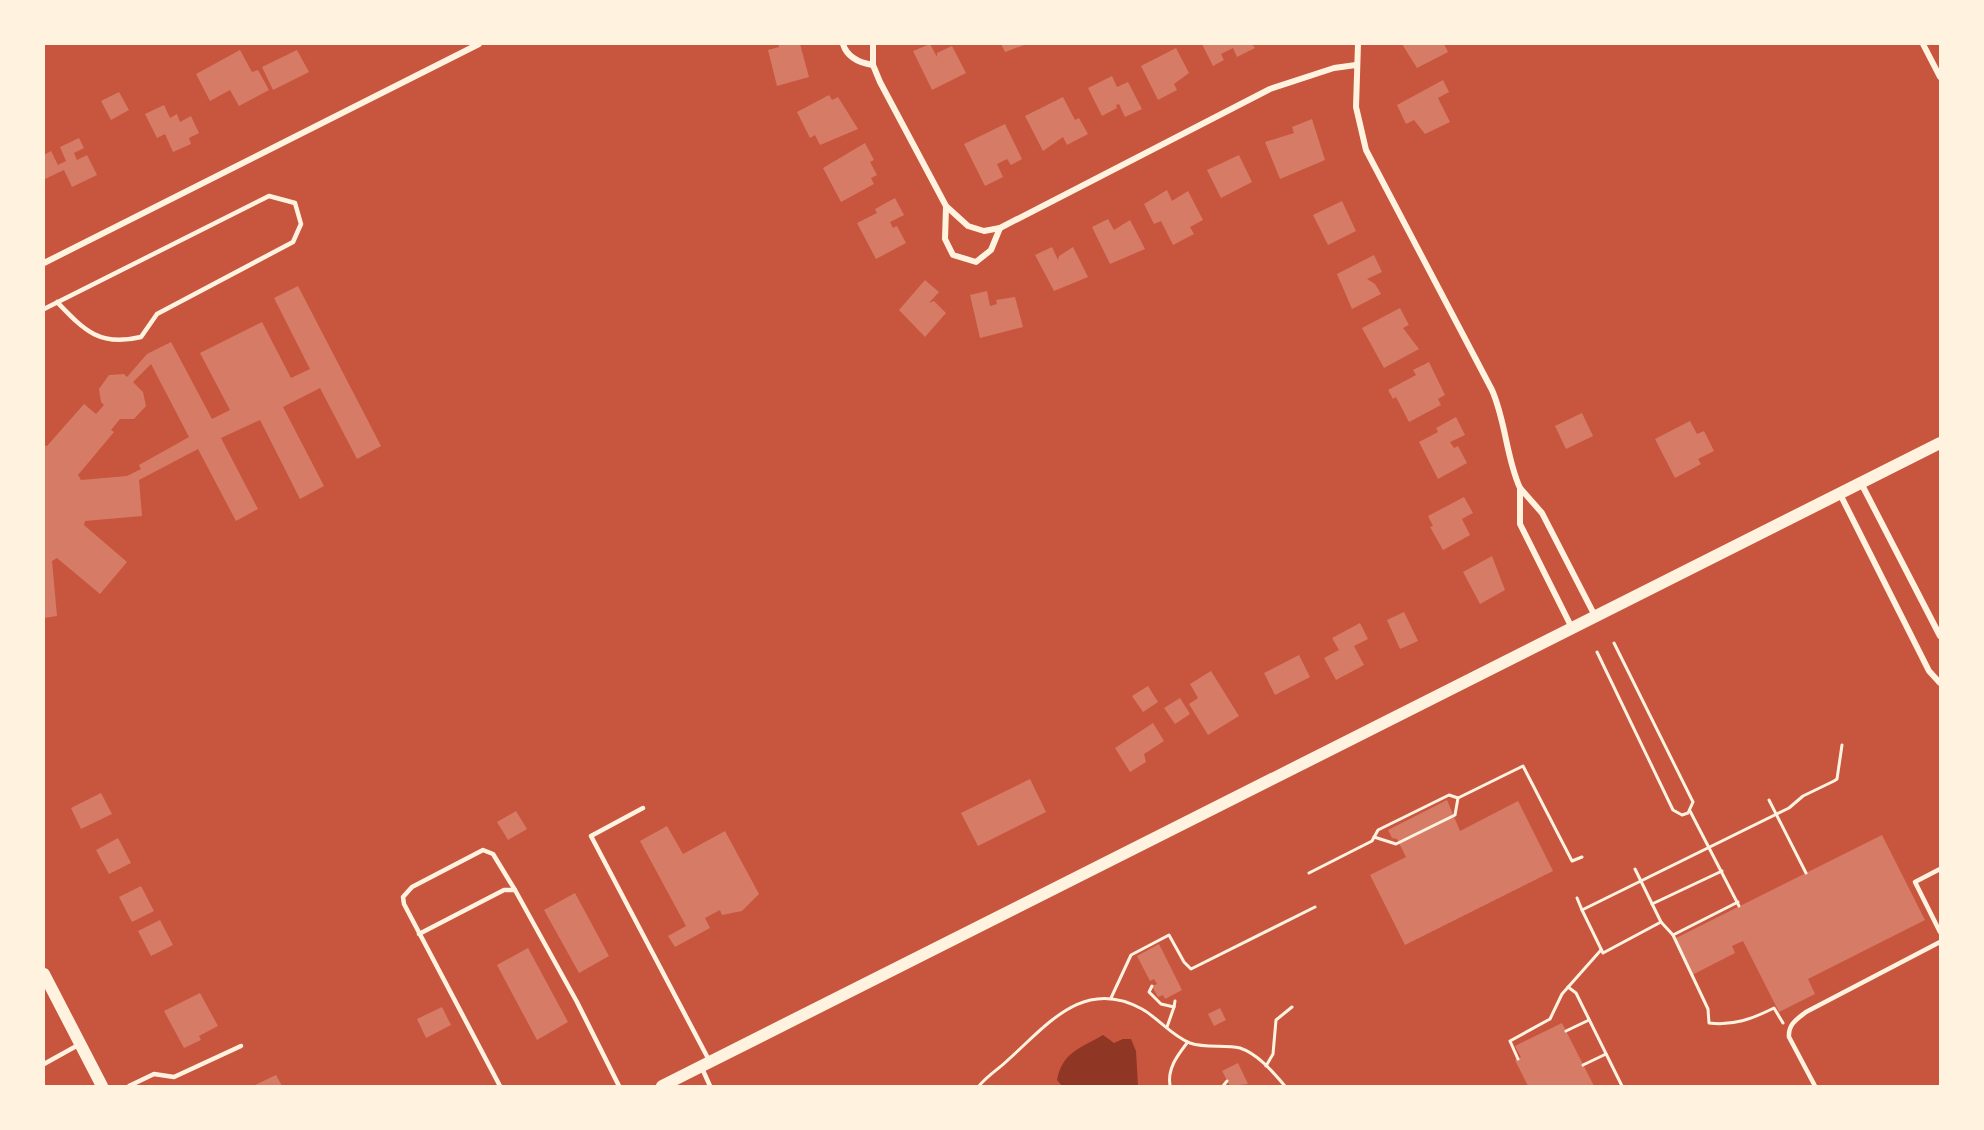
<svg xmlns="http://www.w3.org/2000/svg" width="1984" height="1130" viewBox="0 0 1984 1130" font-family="Ubuntu,sans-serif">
<rect width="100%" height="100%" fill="#c8553d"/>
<path fill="#8f3625" d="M1103 1035 1114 1043 1123 1039H1131L1136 1051 1138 1086H1062L1057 1080C1063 1051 1080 1049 1103 1035Z"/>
<g fill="#d67c66" fill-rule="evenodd">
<polygon points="778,44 800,44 809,77 777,86 768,50 779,47"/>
<polygon points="930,44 937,57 937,53 952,46 966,73 932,90 913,51"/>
<polygon points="1001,44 1027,44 1005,52"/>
<polygon points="1202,44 1252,44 1255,48 1237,57 1233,48 1221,54 1224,60 1213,66"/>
<polygon points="1402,44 1444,44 1448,52 1417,68"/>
<polygon points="1176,48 1189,73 1174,84 1177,90 1158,100 1141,66"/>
<polygon points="240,50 252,72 258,70 269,90 239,106 230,90 210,101 196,74"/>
<polygon points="297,50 309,72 273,90 262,67"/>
<polygon points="1112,76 1117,87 1128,82 1142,109 1125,117 1119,104 1116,105 1117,108 1102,116 1088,88"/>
<polygon points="1443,80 1449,92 1438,98 1450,122 1425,134 1414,120 1406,124 1397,105"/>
<polygon points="119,92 129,110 111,120 101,101"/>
<polygon points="829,95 832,100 838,97 858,129 820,145 815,135 810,138 797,112"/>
<polygon points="1063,97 1075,120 1079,118 1088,134 1067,145 1063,137 1043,151 1025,116"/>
<polygon points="164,105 170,118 177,114 180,122 191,116 199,133 189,138 191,144 173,152 165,134 157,138 145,114"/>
<polygon points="1312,119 1325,160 1280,179 1265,142 1294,133 1292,127"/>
<polygon points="1005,124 1022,159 1011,165 1007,159 997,164 1003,177 985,186 964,144"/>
<polygon points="79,138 84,148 74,153 77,160 87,155 97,175 72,187 64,170 45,179 44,155 51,151 58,165 66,161 60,147"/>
<polygon points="865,143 874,160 870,162 877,175 871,178 874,184 841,202 823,168"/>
<polygon points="1239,155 1252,182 1221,198 1207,170"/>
<polygon points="1167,190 1172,201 1188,191 1203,220 1190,227 1194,234 1173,245 1161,221 1154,224 1144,204"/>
<polygon points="895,198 904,215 890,222 893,228 897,226 906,243 876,259 857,223 877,213 875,209"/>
<polygon points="1342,201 1356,231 1328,245 1313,215"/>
<polygon points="1108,219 1114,230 1130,220 1145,249 1110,264 1092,227"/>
<polygon points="1052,247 1058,260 1059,256 1073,247 1088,277 1054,291 1035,255"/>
<polygon points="1374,255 1382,272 1367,279 1375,284 1381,294 1352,309 1337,274"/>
<polygon points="925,280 939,292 929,303 934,301 946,313 925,337 899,310"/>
<path d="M298 286 381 446 357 459 320 388 283 407 324 486 300 499 260 420 221 438 258 509 236 521 198 449 139 480 142 516 85 521 84 525 127 562 100 594 57 558 52 561 57 616 44 618V445L47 446 84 404 96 414 104 405 101 402 99 389 109 375 124 374 127 377 147 354 171 342 212 419 230 410 200 353 262 322 291 378 310 369 274 298ZM151 364 189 437 139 465 141 469 127 476 81 480 78 475 114 432 111 430 120 419H134L146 406 143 392 133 382Z"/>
<polygon points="987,291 990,306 997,304 996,300 1015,297 1023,327 980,338 970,295"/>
<polygon points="1400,308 1409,325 1403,328 1419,349 1384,368 1362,328"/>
<polygon points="1429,362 1445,395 1438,399 1441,405 1409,422 1396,397 1393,399 1388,390 1416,375 1413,370"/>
<polygon points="1582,413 1593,436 1566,449 1555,426"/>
<polygon points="1456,417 1465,435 1450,442 1454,448 1458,446 1467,463 1438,479 1419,442 1438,432 1436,428"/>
<polygon points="1690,421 1697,434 1704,431 1714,451 1698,459 1701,464 1675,478 1655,439"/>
<polygon points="1464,497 1473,513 1462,519 1470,535 1443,550 1430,527 1433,526 1428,516"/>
<polygon points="1492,556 1505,590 1480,604 1463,572"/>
<polygon points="1404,612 1418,641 1400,649 1387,620"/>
<polygon points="1360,623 1368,639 1354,646 1364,665 1336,680 1324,658 1339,650 1332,638"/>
<polygon points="1299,655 1310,677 1275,695 1264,673"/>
<polygon points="1211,671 1239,716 1208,735 1189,704 1198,698 1190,684"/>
<polygon points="1148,686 1158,702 1143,712 1132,696"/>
<polygon points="1180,698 1190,714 1175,724 1164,708"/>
<polygon points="1153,723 1164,741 1144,754 1146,762 1130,772 1115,748"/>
<polygon points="1030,779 1046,812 978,846 961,813"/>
<polygon points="101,793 112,814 81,829 71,808"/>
<polygon points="1447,800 1460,831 1518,801 1553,871 1405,945 1370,875 1406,857 1397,839 1392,838 1388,830"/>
<polygon points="516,811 527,829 508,840 497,822"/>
<polygon points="667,826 683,854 725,831 759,894 742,911 722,915 720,910 705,918 710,928 675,947 668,936 686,926 640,841"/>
<polygon points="1882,835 1925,920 1808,979 1815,994 1779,1012 1743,941 1732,946 1735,953 1692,975 1674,939"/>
<polygon points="118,838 131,863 109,874 96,850"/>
<polygon points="141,886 154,911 132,922 119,897"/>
<polygon points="575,893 609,956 579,973 544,910"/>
<polygon points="160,920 173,945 151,956 138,931"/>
<polygon points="1159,944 1182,990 1165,999 1163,995 1158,997 1152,986 1157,984 1154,979 1150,981 1137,956"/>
<polygon points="528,948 568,1022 537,1040 497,965"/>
<polygon points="200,993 218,1026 199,1036 201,1040 184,1048 164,1011"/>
<polygon points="442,1007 451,1025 426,1038 417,1019"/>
<polygon points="1220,1008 1226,1020 1214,1026 1208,1014"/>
<polygon points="1562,1023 1594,1086 1528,1086 1515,1060 1521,1057 1515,1046"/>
<polygon points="1238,1063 1248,1084 1230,1086 1222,1071"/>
<polygon points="276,1075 282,1086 253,1086"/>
</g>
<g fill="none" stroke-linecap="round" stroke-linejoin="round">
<g stroke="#fff3e0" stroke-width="3">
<polyline points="1597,652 1673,810 1682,815 1688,813 1693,802 1614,643"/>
<polyline points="1769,800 1806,873"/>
<polyline points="1690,811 1739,906"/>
<polyline points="1374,837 1396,844 1455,815 1458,798"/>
<polyline points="1635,869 1661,922 1603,953 1582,910 1789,808 1803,796 1834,781 1837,779 1842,745"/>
<polyline points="1309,873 1372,841 1378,830 1449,795 1458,798 1523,766 1572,861 1582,857"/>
<polyline points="1577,898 1582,910"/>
<polyline points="1652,904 1722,871"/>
<polyline points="1661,922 1673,935 1738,902"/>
<path d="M1673 935 1708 1009 1709 1023C1733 1026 1752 1019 1774 1008L1783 1023"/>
<polyline points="1152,986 1149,992 1161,1004 1174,1007 1175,1001"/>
<polyline points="1568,987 1576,993 1622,1086"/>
<polyline points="1111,998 1131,955 1169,935 1184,962 1191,969 1315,907"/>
<polyline points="1167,1027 1174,1007"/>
<polyline points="1566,1031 1589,1020"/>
<polyline points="1518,1059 1510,1041 1550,1019 1562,994 1601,950"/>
<polyline points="1583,1065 1606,1054"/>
<polyline points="1266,1066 1273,1054 1276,1020 1292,1007"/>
<path d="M979 1086C988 1075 999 1069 1009 1059 1048 1024 1084 977 1142 1009 1158 1018 1172 1036 1190 1043 1207 1049 1224 1044 1240 1048 1258 1054 1273 1072 1285 1086"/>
<path d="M1170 1086C1167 1069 1177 1056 1187 1043"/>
<polyline points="1223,1086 1227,1081"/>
</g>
<g stroke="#fff3e0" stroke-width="4.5">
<path d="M44 309 269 196 295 203 301 224 293 242 157 314 141 337C99 347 84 330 57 302"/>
<polyline points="643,808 591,836 710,1062"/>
<polyline points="1940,869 1915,882 1940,932"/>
<polyline points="419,934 504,890 515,890"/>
<polyline points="44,1064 80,1044"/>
<polyline points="701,1066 710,1086"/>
<polyline points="129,1086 154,1074 174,1077 241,1046"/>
<polyline points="500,1086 404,904 403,897 412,887 483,850 493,854 515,890 577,1002 619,1086"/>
<path d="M1815 1086 1789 1037C1788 1024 1797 1019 1806 1012L1940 942"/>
</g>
<g stroke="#fff3e0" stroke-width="6">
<path d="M843 44C847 57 860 63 873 65"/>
<polyline points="873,44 873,65 880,82 946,206 968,226 984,231 1000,228 1270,89 1334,68 1356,65"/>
<path d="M1358 44 1356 107 1366 150 1492 390C1506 422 1506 457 1520 488"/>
<polyline points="1923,44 1940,77"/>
<polyline points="946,207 945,239 953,255 976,262 991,250 1000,228"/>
<polyline points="44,263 479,44"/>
<polyline points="1861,483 1940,636"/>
<polyline points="1840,494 1929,671 1940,683"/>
<polyline points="1572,628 1520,524 1520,488 1542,513 1595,616"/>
</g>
<g stroke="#fff3e0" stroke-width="12">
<polyline points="44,974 102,1086"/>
<polyline points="662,1086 1940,443"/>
</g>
</g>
<rect width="1984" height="1130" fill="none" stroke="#fff3e0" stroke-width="90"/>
</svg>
